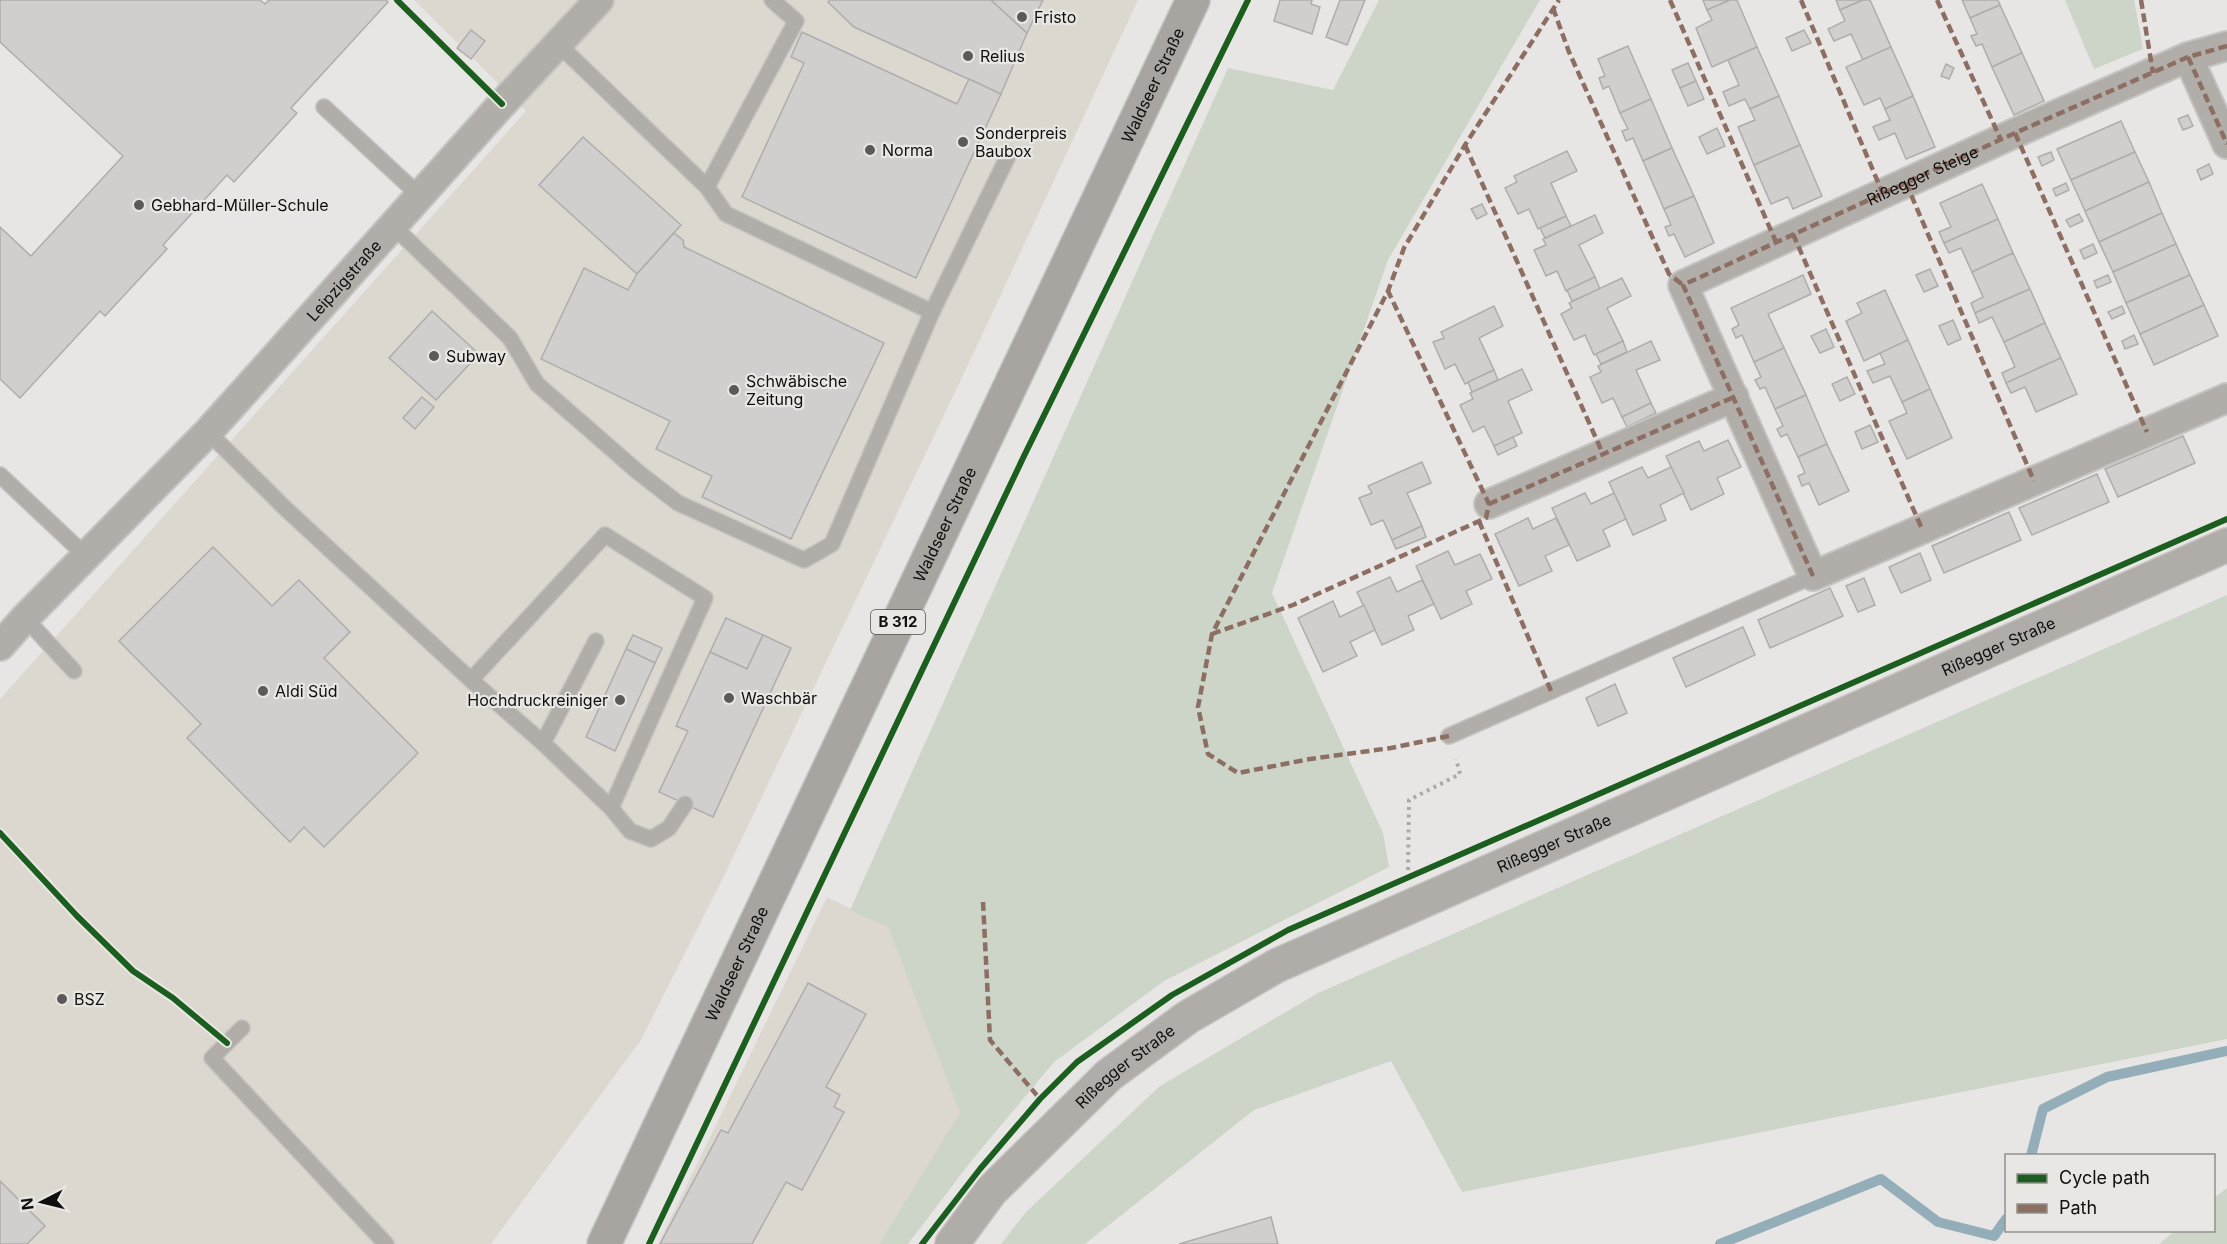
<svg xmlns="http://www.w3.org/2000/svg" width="2227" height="1244" viewBox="0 0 2227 1244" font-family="Inter,sans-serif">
<rect width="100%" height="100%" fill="#e8e6e4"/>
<g fill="#dcd8d0">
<polygon points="414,0 1138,0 976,348 724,876 641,1040 491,1244 0,1244 0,699 526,111"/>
<polygon points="827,897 888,927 961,1113 879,1244 658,1244"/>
</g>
<g fill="#cdd4c8">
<polygon points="1379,0 1540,0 1388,260 1272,593 1383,833 1389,867 1164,981 1054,1062 972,1160 908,1244 879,1244 960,1113 888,927 850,910 1228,68 1333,90"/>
<polygon points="2065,0 2134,0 2143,49 2094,69"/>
<polygon points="2227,595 2227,1039 1462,1192 1391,1061 1254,1110 1085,1244 1001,1244 1025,1213 1160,1086 1318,993"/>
<polygon points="2227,1188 2227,1244 2159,1244 2175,1231 2214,1230 2214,1198"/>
</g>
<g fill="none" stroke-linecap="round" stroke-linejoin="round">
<g stroke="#93aeb9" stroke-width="10">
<polyline points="2031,1156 2043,1109 2107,1077 2227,1051"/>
<polyline points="1720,1244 1881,1179 1938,1222 1994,1236 2006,1219"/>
</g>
</g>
<g fill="#d1cfce" stroke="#afadac" stroke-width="1.5">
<polygon points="0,0 260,0 265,4 269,0 386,0 388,2 291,108 297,113 234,182 227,175 163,245 167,249 105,316 100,311 20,398 0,379 0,227 31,256 123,156 0,42"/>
<polygon points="830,0 991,0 1027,33 1001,94 854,27 828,2"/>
<polygon points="991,0 1043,0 1027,33"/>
<polygon points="1280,0 1312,0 1311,4 1320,7 1312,34 1274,21"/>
<polygon points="1340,0 1365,0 1347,45 1326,37"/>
<polygon points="1703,0 1730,0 1707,10"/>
<polygon points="1730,0 1737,0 1757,47 1712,67 1696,28 1712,20 1707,10"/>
<polygon points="1836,0 1863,0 1840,10"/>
<polygon points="1863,0 1870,0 1891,47 1863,60 1851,34 1834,41 1828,29 1845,21 1840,10"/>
<polygon points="1962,0 1998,0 2000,5 1970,18"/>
<polygon points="2000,5 2022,53 1992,67 1982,44 1976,46 1971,36 1977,34 1970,18"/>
<polygon points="471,30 485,41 471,59 457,48"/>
<polygon points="1804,30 1811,43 1792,51 1786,38"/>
<polygon points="802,32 957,104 969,79 1001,94 916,278 742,197 804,63 791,57"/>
<polygon points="1628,46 1651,99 1620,113 1609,86 1603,89 1599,78 1605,76 1598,59"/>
<polygon points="1757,47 1779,96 1750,109 1745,99 1729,106 1723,92 1739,85 1728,60"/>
<polygon points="1891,47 1913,96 1885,109 1880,98 1864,105 1846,67"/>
<polygon points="2022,53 2044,101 2014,115 1992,67"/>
<polygon points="1688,63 1696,81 1680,88 1672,70"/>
<polygon points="1946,64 1954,68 1949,79 1941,76"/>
<polygon points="1696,81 1704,99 1688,106 1680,88"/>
<polygon points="1779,96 1800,145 1754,165 1738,127 1755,120 1750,109"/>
<polygon points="1913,96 1935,147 1906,159 1895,133 1879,140 1873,127 1890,120 1885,109"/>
<polygon points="1651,99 1672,148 1643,161 1633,138 1626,141 1622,131 1628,129 1620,113"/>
<polygon points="2188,115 2193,126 2183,130 2178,119"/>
<polygon points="2121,121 2135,152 2071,180 2057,149"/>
<polygon points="1717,128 1725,146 1707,154 1699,137"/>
<polygon points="583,137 681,225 637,274 539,185"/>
<polygon points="1800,145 1822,196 1793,209 1788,197 1771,204 1754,165"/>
<polygon points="1672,148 1694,196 1664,209 1643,161"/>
<polygon points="1567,151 1577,171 1551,183 1566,216 1538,229 1529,209 1518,214 1505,188 1517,182 1514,176"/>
<polygon points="2051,152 2054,160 2042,166 2038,157"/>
<polygon points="2135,152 2149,182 2085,211 2071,180"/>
<polygon points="2209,164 2213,174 2201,180 2197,170"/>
<polygon points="2149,182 2162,213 2099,242 2085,211"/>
<polygon points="2066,183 2069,190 2056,196 2053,189"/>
<polygon points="1982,184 1998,219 1944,243 1939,232 1951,227 1940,203"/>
<polygon points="1694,196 1714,243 1685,257 1674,234 1669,236 1665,227 1671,225 1664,209"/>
<polygon points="1482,204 1487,214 1477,219 1471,209"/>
<polygon points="2162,213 2176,244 2113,272 2099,242"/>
<polygon points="2079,214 2083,221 2070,227 2066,220"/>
<polygon points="1595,215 1603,233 1579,245 1595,277 1566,291 1557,271 1546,276 1534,250 1546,245 1543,239"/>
<polygon points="1566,216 1571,226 1545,238 1540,228"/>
<polygon points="1998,219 2013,253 1972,272 1961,248 1949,253 1944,243"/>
<polygon points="674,233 683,240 684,247 884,343 791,539 702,497 712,476 656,449 670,421 541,359 584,268 628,290 637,274"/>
<polygon points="2093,244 2097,253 2084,259 2080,250"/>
<polygon points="2176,244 2190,275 2126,303 2113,272"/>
<polygon points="2013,253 2030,289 1975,313 1971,303 1983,297 1972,272"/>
<polygon points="1930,269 1938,286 1924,292 1916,275"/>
<polygon points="1803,275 1811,294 1768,314 1784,348 1754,362 1742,335 1736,338 1732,329 1739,325 1731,308"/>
<polygon points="2108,275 2111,282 2097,288 2094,281"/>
<polygon points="2190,275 2204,305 2140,334 2126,303"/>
<polygon points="1595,277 1600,289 1572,301 1567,290"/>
<polygon points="1622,278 1631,296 1607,308 1623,341 1594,355 1585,335 1574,340 1561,314 1572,308 1569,303"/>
<polygon points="2030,289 2045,323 2004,342 1992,317 1979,323 1975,313"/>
<polygon points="1885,290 1908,340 1864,361 1846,321 1862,313 1857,303"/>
<polygon points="2204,305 2218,336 2154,365 2140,334"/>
<polygon points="1494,306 1503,326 1479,338 1494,370 1465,384 1455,364 1445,369 1433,342 1444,338 1441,332"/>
<polygon points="2122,306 2125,313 2112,319 2108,312"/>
<polygon points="432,311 479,354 436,400 389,358"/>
<polygon points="1953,320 1961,339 1948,345 1939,326"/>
<polygon points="2045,323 2061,358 2006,383 2002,373 2015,367 2004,342"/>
<polygon points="1826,329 1834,347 1820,353 1811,336"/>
<polygon points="2134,335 2138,344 2125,349 2122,341"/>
<polygon points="1908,340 1930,389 1902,402 1890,376 1873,383 1867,371 1885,364 1880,353"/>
<polygon points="1623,341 1627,352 1601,364 1596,354"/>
<polygon points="1651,341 1660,360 1636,370 1651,403 1622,417 1613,398 1602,403 1590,377 1601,372 1598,366"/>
<polygon points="1784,348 1806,395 1775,409 1765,387 1760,389 1755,380 1761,377 1754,362"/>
<polygon points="2061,358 2077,394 2036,412 2025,387 2011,393 2006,383"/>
<polygon points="1522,369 1532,390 1508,401 1522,433 1494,446 1484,426 1473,432 1460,405 1473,399 1470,393"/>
<polygon points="1494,370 1498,380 1472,392 1468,382"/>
<polygon points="1847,377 1855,394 1840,401 1832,384"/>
<polygon points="1930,389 1952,438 1907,459 1889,421 1907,413 1902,402"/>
<polygon points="1806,395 1827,444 1798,457 1787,434 1781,437 1777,429 1783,426 1775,409"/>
<polygon points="422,397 434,407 415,429 403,418"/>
<polygon points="1651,403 1656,413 1627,427 1622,417"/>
<polygon points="1870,425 1878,442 1862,449 1855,432"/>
<polygon points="2183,436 2195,463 2118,497 2105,469"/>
<polygon points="1513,437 1517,446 1498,455 1494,446"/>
<polygon points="1728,440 1741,467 1717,478 1724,494 1691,510 1666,456 1699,441 1704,451"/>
<polygon points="1827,444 1849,491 1819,505 1809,483 1802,486 1798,476 1805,473 1798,457"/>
<polygon points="1422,462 1431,483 1407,493 1422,526 1392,540 1383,520 1371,525 1359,498 1372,493 1368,486"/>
<polygon points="1642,467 1648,478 1671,467 1684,493 1660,505 1666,520 1633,535 1609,482"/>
<polygon points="2097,474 2109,502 2032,535 2019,508"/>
<polygon points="1585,493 1591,504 1614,493 1626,519 1603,530 1610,546 1577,561 1552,508"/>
<polygon points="2009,512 2021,540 1944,573 1932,546"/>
<polygon points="1528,518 1533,529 1556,518 1569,545 1545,556 1552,571 1519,586 1495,534"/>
<polygon points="1422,526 1426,537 1396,549 1392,540"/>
<polygon points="213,547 272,606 299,580 350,632 324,658 418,753 324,847 304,827 290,842 187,738 201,724 119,641"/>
<polygon points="1448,551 1455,565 1480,554 1492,579 1466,591 1472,604 1441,619 1416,566"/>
<polygon points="1920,553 1931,580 1901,593 1889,567"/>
<polygon points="1390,577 1397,592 1422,580 1434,604 1408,616 1414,630 1382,645 1357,592"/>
<polygon points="1864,578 1875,605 1858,612 1846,586"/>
<polygon points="1830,588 1843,616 1770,648 1758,620"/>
<polygon points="1333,601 1340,617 1364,605 1375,630 1350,642 1357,656 1323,672 1298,618"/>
<polygon points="726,618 763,635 747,669 710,652"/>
<polygon points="1743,627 1755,655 1686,687 1673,658"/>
<polygon points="633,635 662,648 655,663 626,649"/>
<polygon points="763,635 791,648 713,817 659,792 688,731 676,726 710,652 747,669"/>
<polygon points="626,649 655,663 615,751 586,737"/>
<polygon points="1615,684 1627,713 1598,726 1586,698"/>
<polygon points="808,983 866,1014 826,1087 840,1095 834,1107 844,1112 802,1190 786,1182 752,1244 660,1244 721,1130 728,1133"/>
<polygon points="0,1181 45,1226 27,1244 0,1244"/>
<polygon points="1271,1217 1278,1244 1179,1244"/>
</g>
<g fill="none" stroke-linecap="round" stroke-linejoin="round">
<defs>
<g id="lane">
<polyline points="558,44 707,187 796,21 772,0"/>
<polyline points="324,107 420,196"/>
<polyline points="707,187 726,214 932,312"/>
<polyline points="393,226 510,338 537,384 638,472 678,503 804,560 832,544 932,312 1009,154"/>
<polyline points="208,432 288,511 471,680 543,743 611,808 630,831 651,839 669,828 685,804"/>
<polyline points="0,475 87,557"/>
<polyline points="25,618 74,671"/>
<polyline points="471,680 605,535 705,598 611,808"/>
<polyline points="1449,736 1813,576"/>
<polyline points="543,743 596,641"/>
<polyline points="242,1028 212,1058 386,1244"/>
</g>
<g id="street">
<polyline points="2227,46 2188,57 2015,133 1683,285 1813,576 2227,398"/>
<polyline points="2188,57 2227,144"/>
<polyline points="1489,504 1734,397"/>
<path id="s1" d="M0 646 25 618 208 432 502 104 599 0"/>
</g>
<g id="secondary">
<path id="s2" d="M952 1244 991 1191 1109 1075 1188 1017 1276 966 2227 545"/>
</g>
<g id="primary">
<path id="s3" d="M604 1244 1193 0"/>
</g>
</defs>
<use href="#lane" stroke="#c5c4c3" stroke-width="18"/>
<use href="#street" stroke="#c5c4c3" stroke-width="32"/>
<use href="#secondary" stroke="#c5c4c3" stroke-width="36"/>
<use href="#primary" stroke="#c5c4c3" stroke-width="36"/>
<polyline stroke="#acaaa8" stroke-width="4" stroke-dasharray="3 4.5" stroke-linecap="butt" points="1408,870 1409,800 1460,774 1456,759"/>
<use href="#lane" stroke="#b1ada8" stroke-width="15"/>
<use href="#street" stroke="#b1ada8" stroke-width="28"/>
<use href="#secondary" stroke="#b0aca8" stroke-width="33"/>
<use href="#primary" stroke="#a8a5a1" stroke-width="33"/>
<g stroke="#8d6e63" stroke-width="4.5" stroke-dasharray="9 4.5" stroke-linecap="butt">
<polyline points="1670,0 1776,242"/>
<polyline points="1801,0 1883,194"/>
<polyline points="1937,0 2001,140"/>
<polyline points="2141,0 2153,73"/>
<polyline points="1553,8 1569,52 1669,274 1683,285"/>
<polyline points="2188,57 2227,144"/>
<polyline points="2015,133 2147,432"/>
<polyline points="1465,145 1603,454"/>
<polyline points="1906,183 2034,481"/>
<polyline points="1793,234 1922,529"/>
<polyline points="1489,504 1734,397"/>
<polyline points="1479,521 1551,691"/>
<path id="s4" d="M1813 576 1683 285 2015 133 2188 57 2227 46"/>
<polyline points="1212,634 1293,605 1486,518 1489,504 1388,291"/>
<polyline points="1449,736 1391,748 1310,759 1238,773 1208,754 1198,707 1212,634 1388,291 1404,248 1465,145 1559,0"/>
<polyline points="983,902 990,1040 1040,1099"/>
</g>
<defs>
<g id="cycleway">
<polyline points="397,0 502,104"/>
<polyline points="0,833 77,916 133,971 173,998 227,1043"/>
<polyline points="649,1244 1024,456 1248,0"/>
<polyline points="922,1244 980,1169 1040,1099 1077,1062 1172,995 1288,930 2227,519"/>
</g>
</defs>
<use href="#cycleway" stroke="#e9e7e3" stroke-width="10"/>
<use href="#cycleway" stroke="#1b5e20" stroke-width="6"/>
</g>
<g fill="#5c5a59" stroke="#e9e7e3" stroke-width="2">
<circle cx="1022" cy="17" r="6"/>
<circle cx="968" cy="56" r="6"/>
<circle cx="963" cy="142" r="6"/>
<circle cx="870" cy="150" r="6"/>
<circle cx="139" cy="205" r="6"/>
<circle cx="434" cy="356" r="6"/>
<circle cx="734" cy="390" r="6"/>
<circle cx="263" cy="691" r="6"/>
<circle cx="729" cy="698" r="6"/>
<circle cx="620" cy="700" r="6"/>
<circle cx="62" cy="999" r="6"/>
</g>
<g text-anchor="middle" stroke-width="4.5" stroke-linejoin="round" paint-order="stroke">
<rect fill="#e9e7e3" stroke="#51504e" stroke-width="1.5" x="871" y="610" width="54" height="24" rx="4.5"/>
<g font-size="15" font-weight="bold" fill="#100f0e">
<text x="898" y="627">B 312</text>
</g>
<g font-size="16" fill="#100f0e" stroke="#e9e7e3" text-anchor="start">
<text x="1034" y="23">Fristo</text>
<text x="980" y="62">Relius</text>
<text x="975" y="139">Sonderpreis<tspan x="975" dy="18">Baubox</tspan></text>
<text x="882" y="156">Norma</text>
<text x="151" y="211">Gebhard-Müller-Schule</text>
<text x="446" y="362">Subway</text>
<text x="746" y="387">Schwäbische<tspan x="746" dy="18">Zeitung</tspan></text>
<text x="275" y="697">Aldi Süd</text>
<text x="741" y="704">Waschbär</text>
<text x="608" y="706" text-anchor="end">Hochdruckreiniger</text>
<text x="74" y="1005">BSZ</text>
</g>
<g font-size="16" fill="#100f0e" stroke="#e9e7e3">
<text dy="6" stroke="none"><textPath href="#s3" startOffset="1282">Waldseer Straße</textPath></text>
<text dy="6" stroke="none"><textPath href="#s4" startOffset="582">Rißegger Steige</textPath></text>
<text dy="6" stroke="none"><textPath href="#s1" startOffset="502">Leipzigstraße</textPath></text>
<text dy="6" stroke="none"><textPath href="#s3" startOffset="796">Waldseer Straße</textPath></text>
<text dy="6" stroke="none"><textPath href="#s2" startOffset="1221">Rißegger Straße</textPath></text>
<text dy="6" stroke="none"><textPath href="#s2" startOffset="735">Rißegger Straße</textPath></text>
<text dy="6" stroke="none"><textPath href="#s3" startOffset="310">Waldseer Straße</textPath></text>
<text dy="6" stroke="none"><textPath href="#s2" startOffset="249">Rißegger Straße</textPath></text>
</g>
</g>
<rect x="2005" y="1154" width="210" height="78" fill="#e9e7e3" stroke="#92918e" stroke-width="1.5"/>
<rect x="2017" y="1174" width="30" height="9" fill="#1b5e20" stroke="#92918e" stroke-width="1.5"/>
<text x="2059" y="1184" font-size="18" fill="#100f0e">Cycle path</text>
<rect x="2017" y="1204" width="30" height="9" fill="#8d6e63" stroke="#92918e" stroke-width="1.5"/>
<text x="2059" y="1214" font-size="18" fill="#100f0e">Path</text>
<g transform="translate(42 1202) rotate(263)" stroke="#e9e7e3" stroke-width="4.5" paint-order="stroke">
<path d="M0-4.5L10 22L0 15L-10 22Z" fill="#100f0e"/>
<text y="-9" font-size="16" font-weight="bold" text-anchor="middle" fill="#100f0e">N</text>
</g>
</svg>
